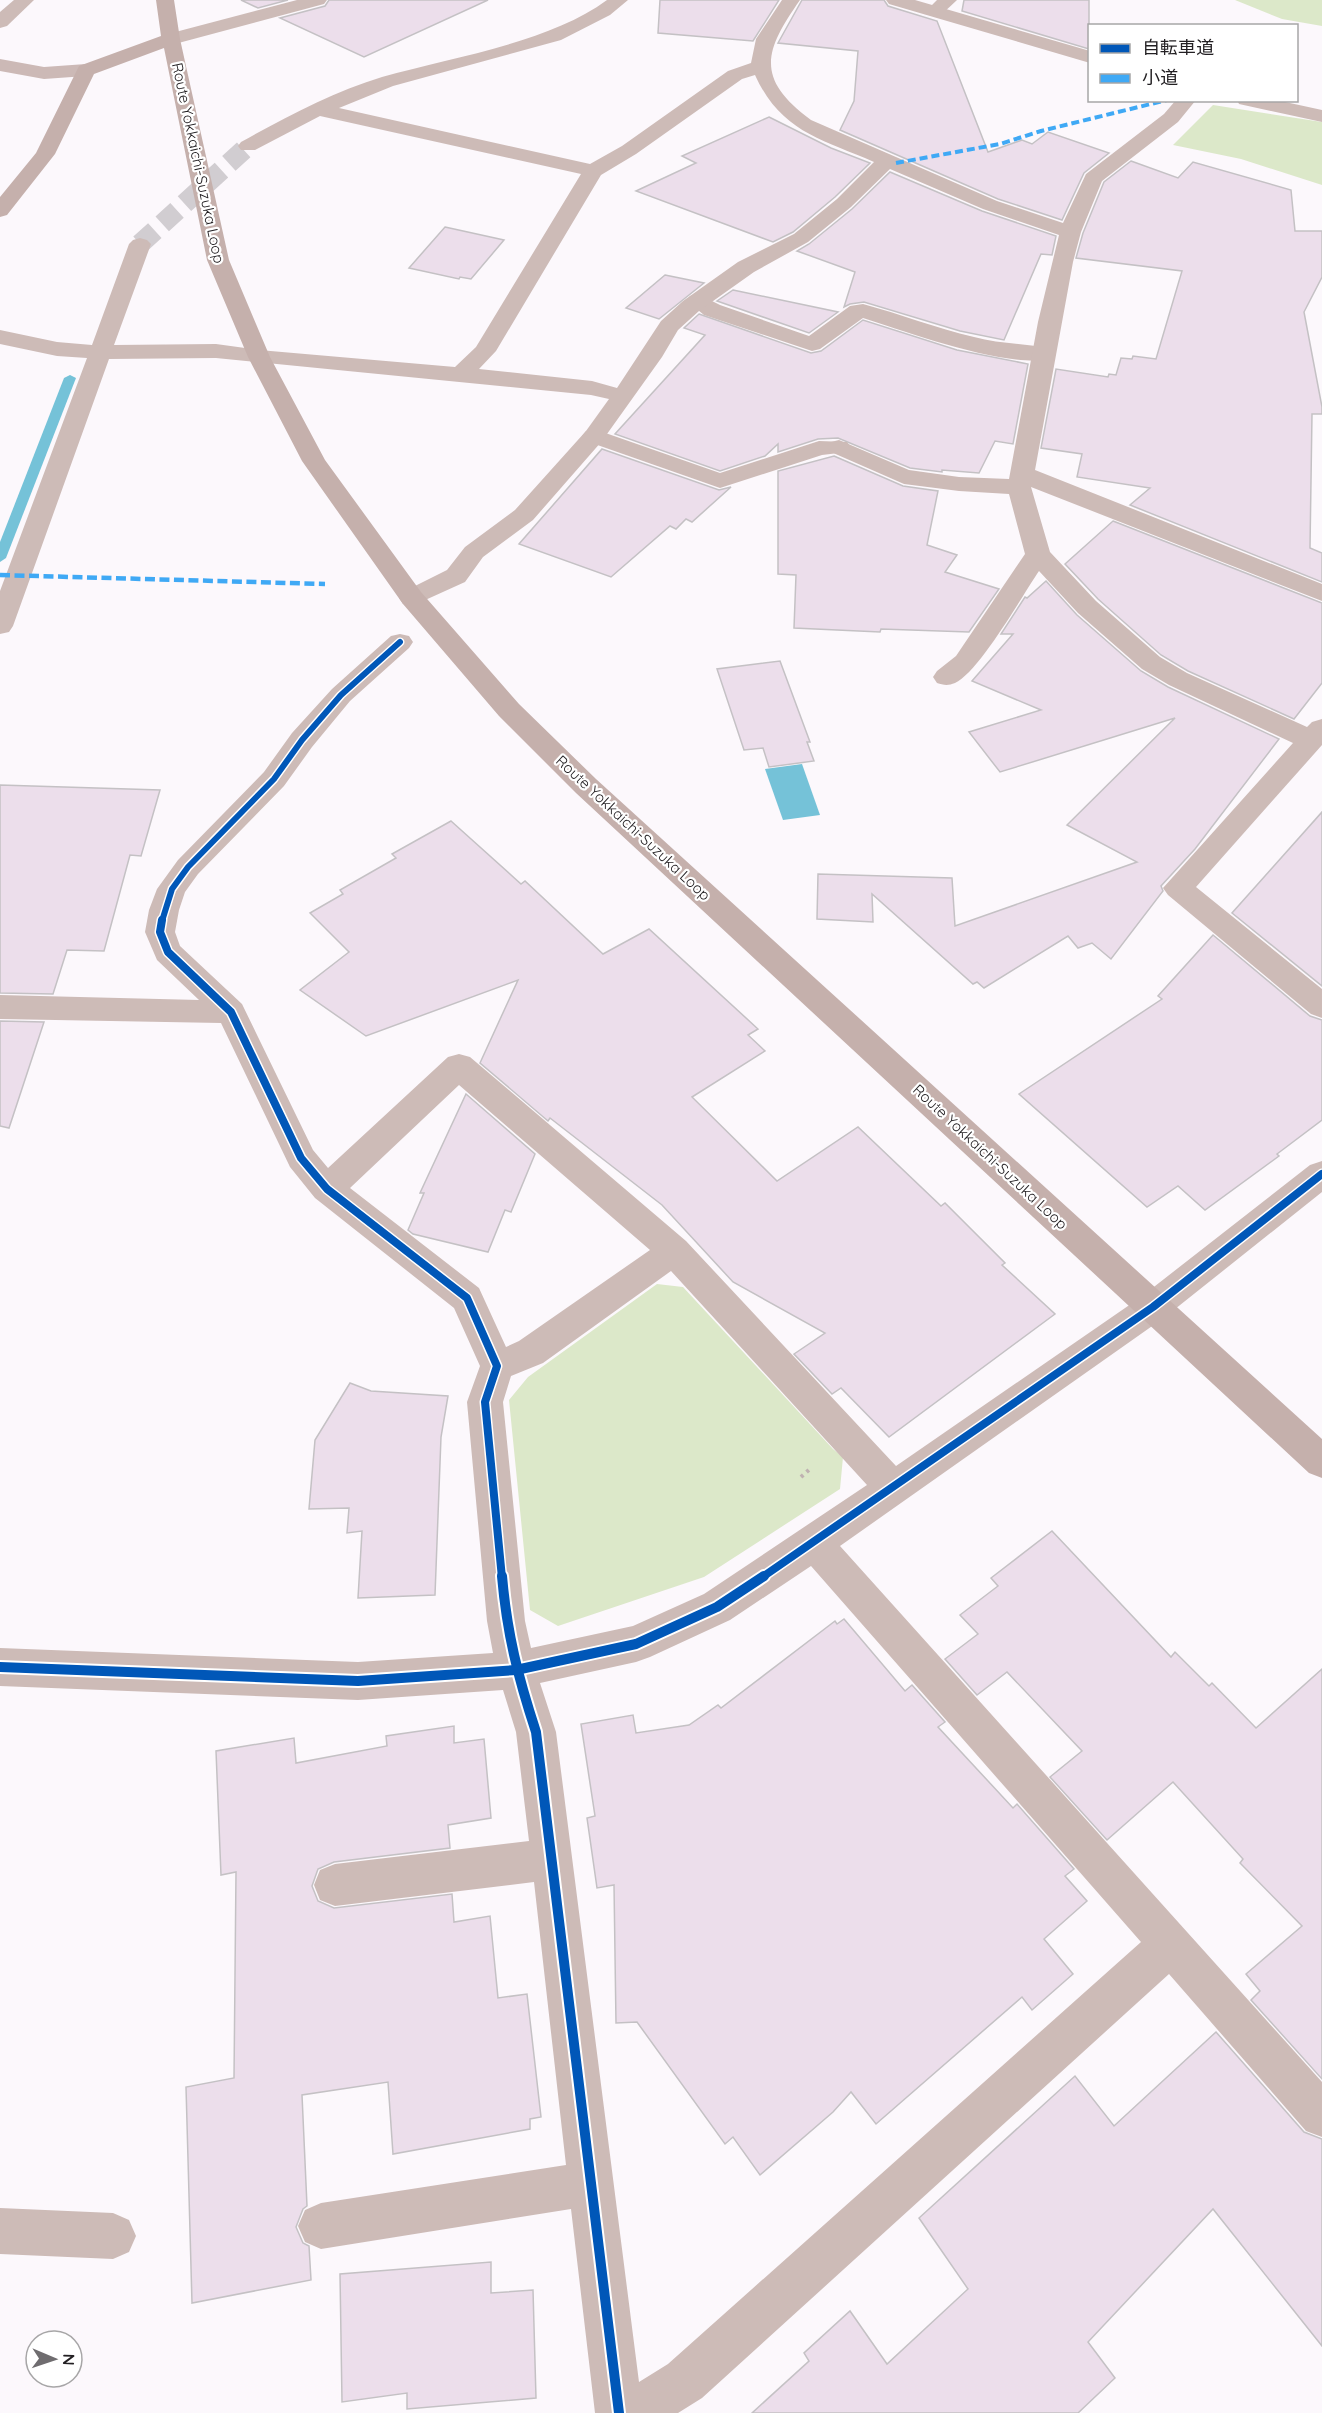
<svg xmlns="http://www.w3.org/2000/svg" width="1322" height="2413" viewBox="0 0 1322 2413" font-family="Quicksand,'Noto Sans JP',sans-serif">
<rect width="100%" height="100%" fill="#fcf8fc"/>
<g fill="#dce8c9">
<polygon points="1235,0 1322,0 1322,26 1282,19"/>
<polygon points="1213,105 1322,122 1322,185 1241,159 1173,145"/>
<polygon points="657,1284 683,1287 833,1449 843,1457 840,1489 704,1577 558,1626 530,1610 509,1400 528,1377"/>
</g>
<polygon fill="#75c2d8" points="802,764 820,815 783,820 765,769"/>
<g fill="none" stroke-linecap="round" stroke-linejoin="round">
<polygon fill="#75c2d8" fill-rule="evenodd" points="70,375 76,378 6,558 0,562 0,542 64,378"/>
</g>
<g fill="#ecdeeb" stroke="#c4c1c4" stroke-width="1.5">
<polygon points="241,0 288,0 258,8"/>
<polygon points="329,0 488,0 364,57 280,18 325,6"/>
<polygon points="660,0 779,0 753,41 658,33"/>
<polygon points="802,0 884,0 888,6 937,21 988,152 1022,140 1032,144 1048,132 1109,153 1084,173 1062,220 998,199 840,130 854,101 858,51 778,43"/>
<polygon points="964,0 1089,0 1089,49 962,11"/>
<polygon points="769,117 831,148 870,163 835,197 793,232 773,242 636,191 696,163 682,156"/>
<polygon points="1131,161 1178,178 1193,162 1291,190 1295,231 1322,231 1322,277 1304,312 1322,407 1322,414 1312,414 1310,548 1322,553 1322,582 1130,505 1150,488 1077,477 1082,454 1041,448 1056,369 1108,377 1109,374 1116,375 1121,358 1132,359 1133,356 1156,359 1182,271 1076,258 1083,233 1104,182"/>
<polygon points="890,172 982,211 1056,236 1052,255 1041,254 1004,340 960,331 864,302 850,304 844,307 855,272 797,251 809,244 852,209"/>
<polygon points="445,227 504,240 471,279 460,277 459,279 409,268"/>
<polygon points="665,275 704,283 659,319 626,308"/>
<polygon points="733,290 838,312 809,333 717,301"/>
<polygon points="699,314 811,353 821,351 863,320 957,350 1028,364 1013,444 995,441 979,473 942,470 942,472 910,468 838,438 818,439 778,452 778,444 765,456 720,471 615,434 705,335 684,328"/>
<polygon points="602,449 719,490 731,487 692,522 686,519 676,529 670,526 611,577 519,544"/>
<polygon points="834,456 903,486 938,491 927,545 957,555 945,572 999,589 969,632 881,629 880,632 794,628 796,575 778,574 778,471"/>
<polygon points="1113,521 1322,603 1322,683 1294,719 1188,671 1161,655 1098,599 1065,564"/>
<polygon points="1046,581 1077,615 1141,671 1168,687 1279,739 1195,849 1161,886 1163,891 1111,959 1092,943 1078,948 1068,936 984,988 977,982 973,984 872,894 873,922 817,919 818,874 952,878 955,926 1137,862 1067,825 1175,718 1000,772 969,732 1041,710 972,681 1013,634 1001,634 1025,597 1027,598"/>
<polygon points="780,661 810,742 807,742 814,761 769,767 763,748 744,750 717,669"/>
<polygon points="0,785 160,790 141,856 130,855 104,951 67,950 53,994 0,993"/>
<polygon points="1322,812 1322,986 1232,913"/>
<polygon points="451,821 521,884 525,881 603,954 649,929 758,1029 748,1035 765,1051 692,1097 777,1181 858,1127 941,1206 945,1203 1005,1263 1002,1265 1055,1314 889,1437 841,1388 832,1394 794,1354 825,1333 733,1282 662,1205 550,1118 548,1121 480,1063 518,980 366,1036 300,990 349,952 310,913 343,894 340,890 396,858 392,854"/>
<polygon points="1213,935 1310,1016 1322,1020 1322,1120 1277,1154 1279,1156 1205,1210 1178,1186 1147,1207 1019,1094 1162,999 1158,996"/>
<polygon points="0,1021 44,1022 9,1128 0,1126"/>
<polygon points="466,1094 535,1154 511,1212 505,1210 488,1252 413,1234 408,1230 424,1193 420,1193"/>
<polygon points="350,1383 371,1391 448,1396 441,1437 435,1595 358,1598 362,1531 347,1533 349,1508 309,1509 315,1440"/>
<polygon points="1052,1531 1171,1657 1175,1652 1209,1686 1212,1683 1256,1728 1322,1669 1322,2079 1251,2000 1260,1991 1246,1974 1302,1926 1240,1863 1243,1859 1173,1782 1107,1840 1050,1777 1082,1751 1007,1672 977,1695 945,1659 978,1634 960,1615 998,1586 991,1578"/>
<polygon points="844,1619 905,1691 912,1685 945,1722 938,1727 1013,1808 1017,1804 1074,1869 1065,1876 1087,1901 1044,1939 1073,1974 1032,2010 1022,1997 876,2124 851,2092 833,2112 760,2175 733,2137 725,2144 637,2022 616,2023 614,1885 597,1888 587,1818 595,1816 581,1724 633,1715 636,1733 689,1725 718,1705 721,1708 835,1621 837,1624"/>
<polygon points="454,1726 454,1743 484,1739 491,1818 448,1825 450,1848 334,1862 318,1869 312,1886 318,1901 334,1908 452,1894 454,1922 490,1916 498,1998 527,1994 541,2117 530,2119 530,2129 393,2154 388,2082 302,2095 307,2206 303,2209 296,2227 303,2243 309,2246 311,2280 192,2303 186,2087 234,2078 236,1872 221,1875 216,1751 294,1738 296,1763 387,1746 386,1736"/>
<polygon points="1216,2032 1304,2132 1322,2139 1322,2346 1213,2209 1088,2342 1115,2378 1078,2413 752,2413 809,2361 804,2353 850,2311 887,2364 968,2289 919,2218 1075,2076 1114,2126"/>
<polygon points="491,2262 491,2293 533,2290 536,2398 407,2409 407,2393 342,2402 340,2274"/>
</g>
<g fill="none" stroke-linecap="round" stroke-linejoin="round">
<polyline stroke="#d1cdd1" stroke-width="20" stroke-dasharray="20 10" stroke-linecap="butt" points="140,244 248,146"/>
<polyline stroke="#bfb2b1" stroke-width="4" stroke-dasharray="3 4.5" stroke-linecap="butt" points="801,1477 811,1468"/>
<g fill="#cdbbb7" fill-rule="evenodd">
<polygon points="937,0 957,0 941,15 929,15 926,11"/>
<path d="M698 294 720 305 809 336 850 306 863 304C900 314 936 328 974 337 999 344 1026 343 1051 349L1054 354 1051 359C1008 369 907 332 863 318L820 349 812 351 704 315 687 301 690 296Z"/>
<polygon points="594,429 720,473 819,441 847,442 851,447 847,452 822,455 720,488 586,441 582,436 586,431"/>
</g>
<g fill="#cdbbb7" fill-rule="evenodd">
<polygon points="14,0 34,0 7,26 0,28 0,12"/>
<polygon points="297,0 327,0 324,4 171,45 164,43 162,39 164,35"/>
<path d="M607 0H628L610 15 561 40 393 86 339 108 590 164 622 146 728 71 751 63 756 39 782 0H800C765 50 754 78 811 120L997 201 1063 223 1086 174 1164 114 1176 100H1196L1178 122 1102 181 1081 232 1073 262 1035 470 1322 584V601L1031 487 1050 552 1096 601 1160 657 1187 673 1307 727 1312 722 1322 719V745L1196 887 1322 989V1018L1311 1014 1168 895 1163 888 1293 743 1169 685 1142 669 1078 613 1039 571C1022 596 979 672 955 683 948 686 943 685 937 683L933 677 937 671 956 656 1025 554 1009 494 959 491 904 484 831 452 827 447 831 442 839 440 909 470 959 477 1009 479 1038 322 1059 235 983 209 890 169 851 207 808 242 754 272 699 311 678 330 662 357 602 441 533 520 483 557 465 582 412 606 403 604 399 598 403 592 447 570 465 547 515 510 586 431 609 399 591 395 216 358 109 359 13 626 9 632 0 634V591L87 358 57 356 0 344V330L57 342 92 345 129 244 133 240 140 238 147 240 151 244 114 345 216 344 259 350 455 367 476 347 581 174 320 116 255 150H241L238 146 241 142C286 117 333 92 382 77 452 57 549 43 607 0ZM755 75C781 132 821 139 874 162L837 199 794 234 738 262 683 301 661 321 617 388 592 381 479 369 496 351 601 175 636 154 742 79Z"/>
<polygon points="886,0 915,0 1090,51 1090,63 889,4"/>
<polygon points="1237,100 1276,100 1322,110 1322,122 1239,104"/>
<path d="M400 634 409 636 413 642 409 648 350 701 312 747 284 786 198 874 185 892 179 910 175 932 180 946 242 1004 313 1150 328 1168 448 1057 459 1054 470 1057 686 1241 896 1466 1141 1297 1310 1165 1322 1161V1192L1165 1317 840 1546 1322 2082V2137L1306 2131 1169 1974 702 2398 678 2413H595L571 2209 321 2249 305 2242 298 2226 305 2210 321 2203 566 2165 534 1882 335 1906 320 1900 314 1885 320 1870 335 1864 529 1841 516 1732 503 1690 358 1700 0 1686V1648L358 1662 493 1653 487 1621 467 1402 480 1366 454 1308 315 1198 290 1167 221 1023 0 1019V995L199 1000 157 960 145 932 149 910 157 889 178 860 264 772 292 733 332 689 391 636ZM459 1085 650 1250 519 1341 506 1347 479 1288 350 1188ZM671 1271 867 1485 704 1594 633 1626 531 1648 525 1621 503 1402 511 1376 543 1363ZM811 1566 1141 1942 668 2364 639 2382 556 1732 540 1683 636 1662 650 1657 730 1620Z"/>
<polygon points="0,2208 113,2213 129,2220 136,2236 129,2252 113,2259 0,2254"/>
</g>
<polygon fill="#ccb9b6" fill-rule="evenodd" points="0,59 44,67 86,64 93,66 96,70 93,74 86,76 44,79 0,71"/>
<polygon fill="#c5b0ac" fill-rule="evenodd" points="156,0 174,0 180,39 229,260 270,357 325,460 421,592 519,704 596,779 1322,1439 1322,1478 1309,1473 576,793 499,716 403,604 302,461 248,357 207,260 164,48 94,74 55,154 7,215 0,217 0,197 36,153 79,66 161,36"/>
<polyline stroke="#3fa9f5" stroke-width="4" stroke-dasharray="8 4" stroke-linecap="butt" points="896,163 1000,144 1041,131 1167,100"/>
<polyline stroke="#3fa9f5" stroke-width="4.5" stroke-dasharray="10 4.5" stroke-linecap="butt" points="0,575 325,584"/>
<defs>
<polyline id="cycleway-far2" points="162,921 172,889 188,867 274,779 302,740 341,695 400,642"/>
<g id="cycleway-far1">
<polyline points="162,920 160,932 168,952 231,1012 301,1158 327,1189 467,1298 497,1366 485,1402 502,1578"/>
<polyline points="761,1578 1153,1307 1322,1174"/>
</g>
<g id="cycleway">
<path d="M502 1576C507 1634 518 1677 536 1732L619 2413"/>
<polyline points="0,1667 358,1681 516,1670 636,1644 717,1607 764,1576"/>
</g>
</defs>
<use href="#cycleway-far2" stroke="#fff" stroke-width="9"/>
<use href="#cycleway-far1" stroke="#fff" stroke-width="11"/>
<use href="#cycleway" stroke="#fff" stroke-width="14"/>
<use href="#cycleway-far2" stroke="#0057b8" stroke-width="6"/>
<use href="#cycleway-far1" stroke="#0057b8" stroke-width="8"/>
<use href="#cycleway" stroke="#0057b8" stroke-width="10"/>
</g>
<g text-anchor="middle" stroke-width="4.5" stroke-linejoin="round" paint-order="stroke">
<g font-size="15" fill="#232023" stroke="#fff">
<text transform="translate(198 163) rotate(78)" y="5">Route Yokkaichi-Suzuka Loop</text>
<text transform="translate(633 828) rotate(43)" y="5">Route Yokkaichi-Suzuka Loop</text>
<text transform="translate(990 1157) rotate(43)" y="5">Route Yokkaichi-Suzuka Loop</text>
</g>
</g>
<rect x="1088" y="24" width="210" height="78" fill="#ffffff" stroke="#a7a6a7" stroke-width="1.5"/>
<rect x="1100" y="44" width="30" height="9" fill="#0057b8" stroke="#a7a6a7" stroke-width="1.5"/>
<text x="1142" y="54" font-size="18" fill="#232023">自転車道</text>
<rect x="1100" y="74" width="30" height="9" fill="#3fa9f5" stroke="#a7a6a7" stroke-width="1.5"/>
<text x="1142" y="84" font-size="18" fill="#232023">小道</text>
<g transform="translate(54 2359) rotate(92)"><circle r="28" fill="#ffffff" stroke="#a7a6a7" stroke-width="1.5"/>
<path d="M0-4.5L10 22L0 15L-10 22Z" fill="#6f6c6f"/>
<text y="-9" font-size="16" font-weight="bold" text-anchor="middle" fill="#232023">N</text>
</g>
</svg>
